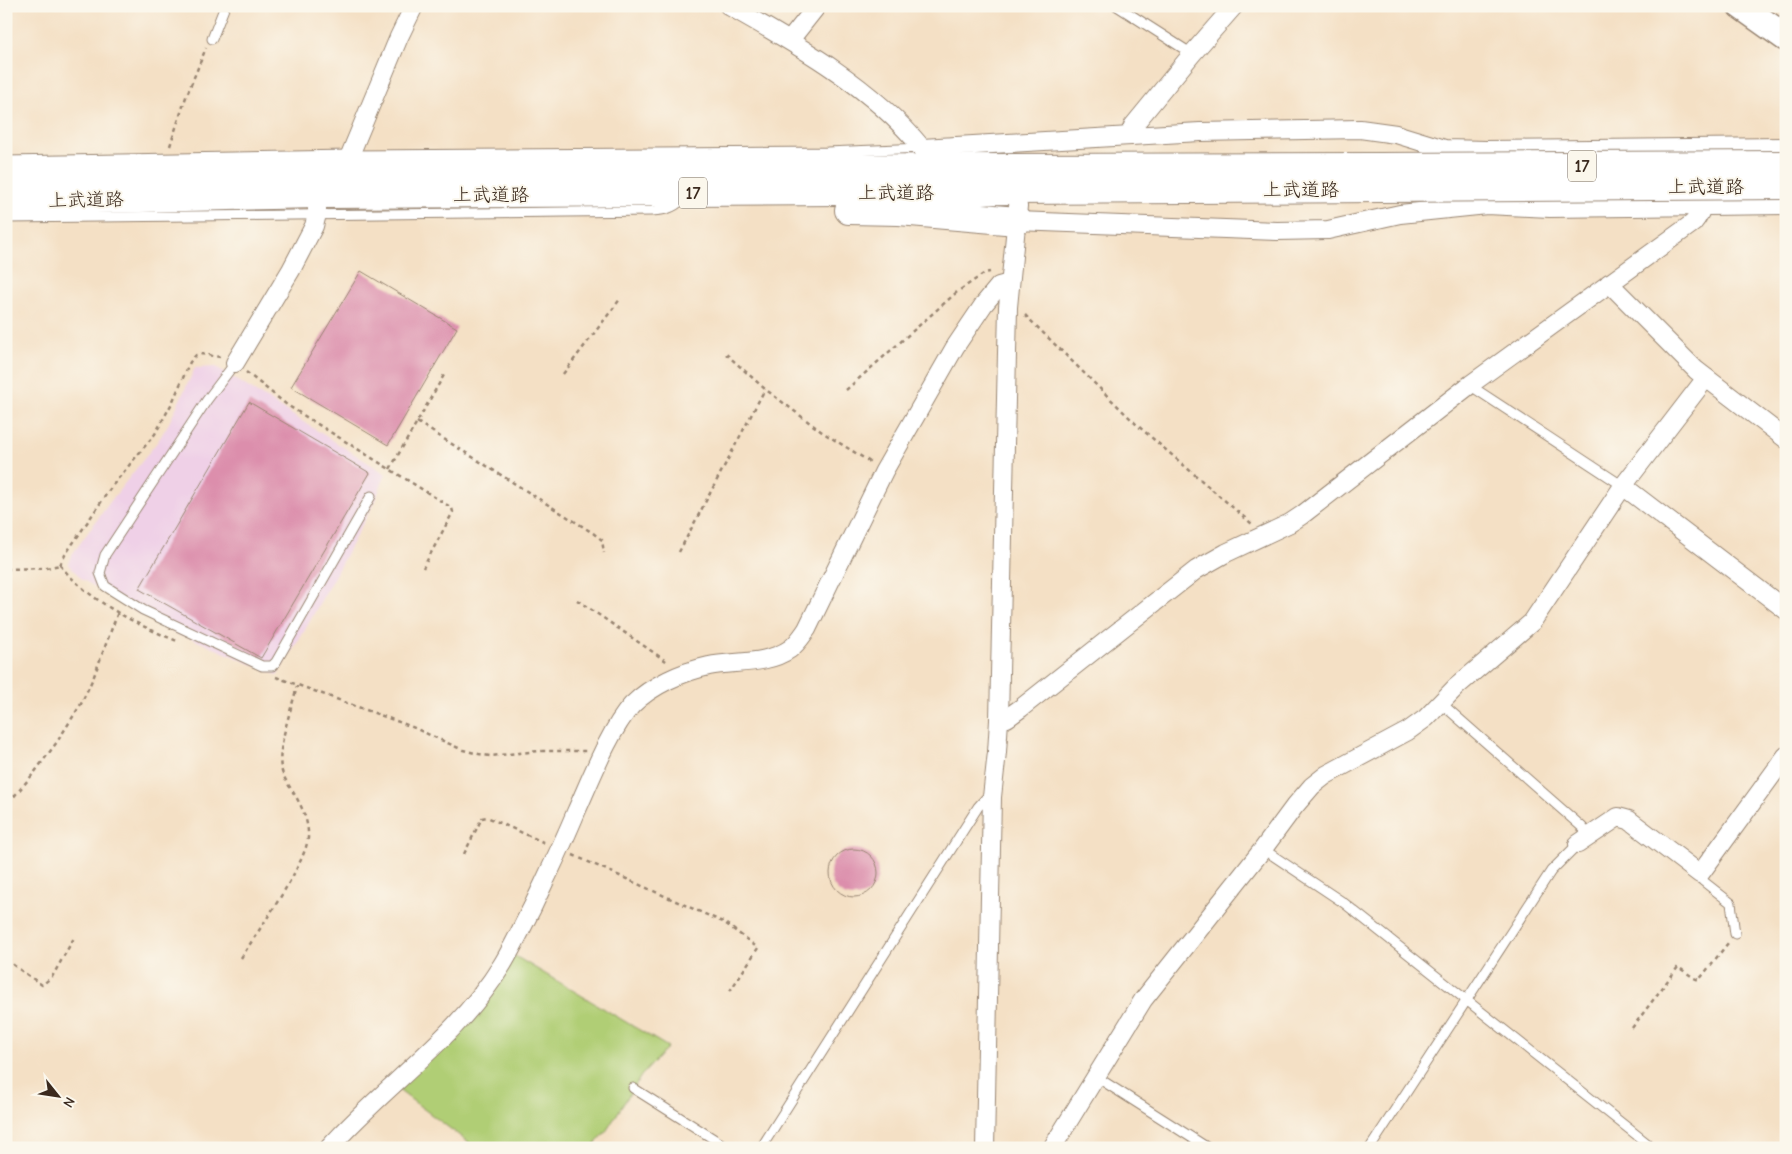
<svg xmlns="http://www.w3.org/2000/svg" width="1792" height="1154" viewBox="0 0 1792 1154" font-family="'Comic Neue','Klee One',sans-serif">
<rect width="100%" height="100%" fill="#fbf7ec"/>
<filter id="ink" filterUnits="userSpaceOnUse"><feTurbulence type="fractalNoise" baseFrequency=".02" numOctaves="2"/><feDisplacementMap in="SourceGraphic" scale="10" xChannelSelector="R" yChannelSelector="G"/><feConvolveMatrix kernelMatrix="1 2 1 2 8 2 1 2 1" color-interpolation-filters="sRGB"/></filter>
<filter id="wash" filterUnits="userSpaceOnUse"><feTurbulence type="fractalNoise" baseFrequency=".0096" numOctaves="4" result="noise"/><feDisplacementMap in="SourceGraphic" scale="20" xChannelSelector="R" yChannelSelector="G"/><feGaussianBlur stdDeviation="1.12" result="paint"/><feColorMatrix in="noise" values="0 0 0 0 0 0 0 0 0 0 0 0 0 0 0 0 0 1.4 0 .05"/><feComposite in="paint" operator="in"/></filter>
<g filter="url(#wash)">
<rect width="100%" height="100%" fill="#f4e0c5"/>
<polygon fill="#efd0e7" points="216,367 386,474 374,503 305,630 277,675 190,638 179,635 123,605 82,579 68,564 71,556 110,502 158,441 169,423 195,368"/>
<polygon fill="#b0ce74" stroke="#767c49" points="515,956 668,1047 641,1076 607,1130 592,1148 476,1148 397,1089"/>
<g id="blocks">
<g fill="#dc8eac">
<polygon points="361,271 457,328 388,445 291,387"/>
<polygon points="249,402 370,473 261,658 139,589"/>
<circle cx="854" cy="873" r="24"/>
</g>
</g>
</g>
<g filter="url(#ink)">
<use href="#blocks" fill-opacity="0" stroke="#988572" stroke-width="1"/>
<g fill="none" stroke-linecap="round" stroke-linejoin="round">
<defs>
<g id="service">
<polyline points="1117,6 1192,54"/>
<polyline points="212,39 225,6"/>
<polyline points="6,161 350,155 827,152 922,148"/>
<path d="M6 218 652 211C663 210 673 209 680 201"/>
<polyline points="235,363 207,400 105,555 100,573 105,586 143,610 262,666 272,666 276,662 371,496"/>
<polyline points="1471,384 1477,390 1623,486"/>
<polyline points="1441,703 1582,827 1590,836"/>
<polyline points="1263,849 1344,903 1653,1148"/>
<polyline points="1700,874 1703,881 1731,903 1735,934"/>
<polyline points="1095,1076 1208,1148"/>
<polyline points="633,1088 728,1148"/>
<polyline points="761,1148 978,807 986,798 992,797"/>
<polyline points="1370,1148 1551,871 1578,844"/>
</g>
<g id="minor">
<path d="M729 6C798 45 871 86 922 148L1200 132 1360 129 1396 134 1445 149 1486 150 1786 147"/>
<polyline points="790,40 817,6"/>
<polyline points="1129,136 1133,126 1192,54 1234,6"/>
<polyline points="347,170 347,163 350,155 399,37 414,6"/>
<polyline points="1017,221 1277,231 1328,230 1400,214 1487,205 1550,208 1786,205"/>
<polyline points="1609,283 1696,370 1786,439"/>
<polyline points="235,363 291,270 314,226 317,214 317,194"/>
<polyline points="1623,486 1786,610"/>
<path d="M999 720 1007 718 1021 708 1196 570 1226 553 1290 523 1302 515 1471 384 1693 223C1706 207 1704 196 1705 177"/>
<polyline points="1578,844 1618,817 1629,820 1700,874 1786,756"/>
<path d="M329 1148C385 1085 458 1037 502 965 513 947 522 927 532 908 547 876 563 844 576 812 590 781 610 729 632 705 652 685 682 672 709 666 735 661 767 665 790 649 797 644 802 636 807 629L884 471 955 347 984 304 999 286 1010 283"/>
<polyline points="985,1148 992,797 997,752 999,720 1008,307 1018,206"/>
<polyline points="1052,1148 1143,1000 1263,849 1294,807 1312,786 1326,775 1408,731 1426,718 1456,687 1532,622 1623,486 1706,378"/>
</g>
<polyline id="secondary" points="1741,6 1786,38"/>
<g id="trunk">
<polyline points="6,178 347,170 1378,167"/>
<polyline points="6,201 317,194 1380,188"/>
<polyline points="849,210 899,211 1017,221"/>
</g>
</defs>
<use href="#service" stroke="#988572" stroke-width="11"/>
<use href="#minor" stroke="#988572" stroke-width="20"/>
<use href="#secondary" stroke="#988572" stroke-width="29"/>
<use href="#trunk" stroke="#988572" stroke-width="30"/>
<g stroke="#988572" stroke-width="2.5" stroke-dasharray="4 4" stroke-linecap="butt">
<polyline points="170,146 186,97 206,48"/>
<polyline points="1025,315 1137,425 1252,524"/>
<polyline points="726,354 765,389 822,432 870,462"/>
<polyline points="246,372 287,405 452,508 453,512 423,568"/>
<polyline points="563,374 621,298"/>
<polyline points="846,390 957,292 985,273 990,272"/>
<polyline points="417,422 593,533 602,540 604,553"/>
<polyline points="390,469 444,375"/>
<polyline points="679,552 765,389"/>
<polyline points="60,565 65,555 112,486 155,434 172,403 190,362 196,355 202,354 220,357"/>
<path d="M60 565C89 601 135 624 177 641"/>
<polyline points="6,569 46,568 60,565"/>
<polyline points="577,600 669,663"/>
<polyline points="276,677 410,726 463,750 479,754 490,756 539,751 586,751"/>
<polyline points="6,792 14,796"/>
<polyline points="6,810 11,800 34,773 57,742 81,704 94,676 118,612"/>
<polyline points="464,854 482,818 487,817 545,843"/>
<polyline points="573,855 725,923 758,948 730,991"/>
<path d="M241 958C257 932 305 866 308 838 309 822 302 806 293 792 288 784 283 777 281 768 277 747 292 708 297 686"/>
<polyline points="6,960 42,985 52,977 74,938"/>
<polyline points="1632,1028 1678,967 1694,978 1699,980 1728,943"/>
</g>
<use href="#service" stroke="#fff" stroke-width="9"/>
<use href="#minor" stroke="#fff" stroke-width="18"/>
<use href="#secondary" stroke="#fff" stroke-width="26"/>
<use href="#trunk" stroke="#fff" stroke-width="28"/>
<defs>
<g id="trunk-bridge">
<polyline points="1378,167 1786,165"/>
<polyline points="1380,188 1786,185"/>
</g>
</defs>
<use href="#trunk-bridge" stroke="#988572" stroke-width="30" stroke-linecap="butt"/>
<use href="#trunk-bridge" stroke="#fff" stroke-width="28"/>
</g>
</g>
<g text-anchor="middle" stroke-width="4" stroke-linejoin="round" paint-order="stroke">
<g fill="#fbf7ec" stroke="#75685c" stroke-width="1">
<rect x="1568" y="150.5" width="28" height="31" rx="4"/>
<rect x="679" y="177.5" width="28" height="31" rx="4"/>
</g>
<g font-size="18" font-weight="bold" fill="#3b2a1e">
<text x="1582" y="172">17</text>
<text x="693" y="199">17</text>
</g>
<g font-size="19" fill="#3b2a1e" stroke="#fbf7ec">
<text x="1706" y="193">上武道路</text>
<text x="1301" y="196">上武道路</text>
<text x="896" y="199">上武道路</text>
<text x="491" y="201">上武道路</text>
<text transform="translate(86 199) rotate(-1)" y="7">上武道路</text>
</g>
</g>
<rect width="1792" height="1154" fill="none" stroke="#fbf7ec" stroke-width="25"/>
<g transform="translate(58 1096) rotate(120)" stroke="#fbf7ec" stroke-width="4" paint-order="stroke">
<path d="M0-4L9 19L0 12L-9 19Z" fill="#3b2a1e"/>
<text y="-8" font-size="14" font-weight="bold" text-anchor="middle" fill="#3b2a1e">N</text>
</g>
</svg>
